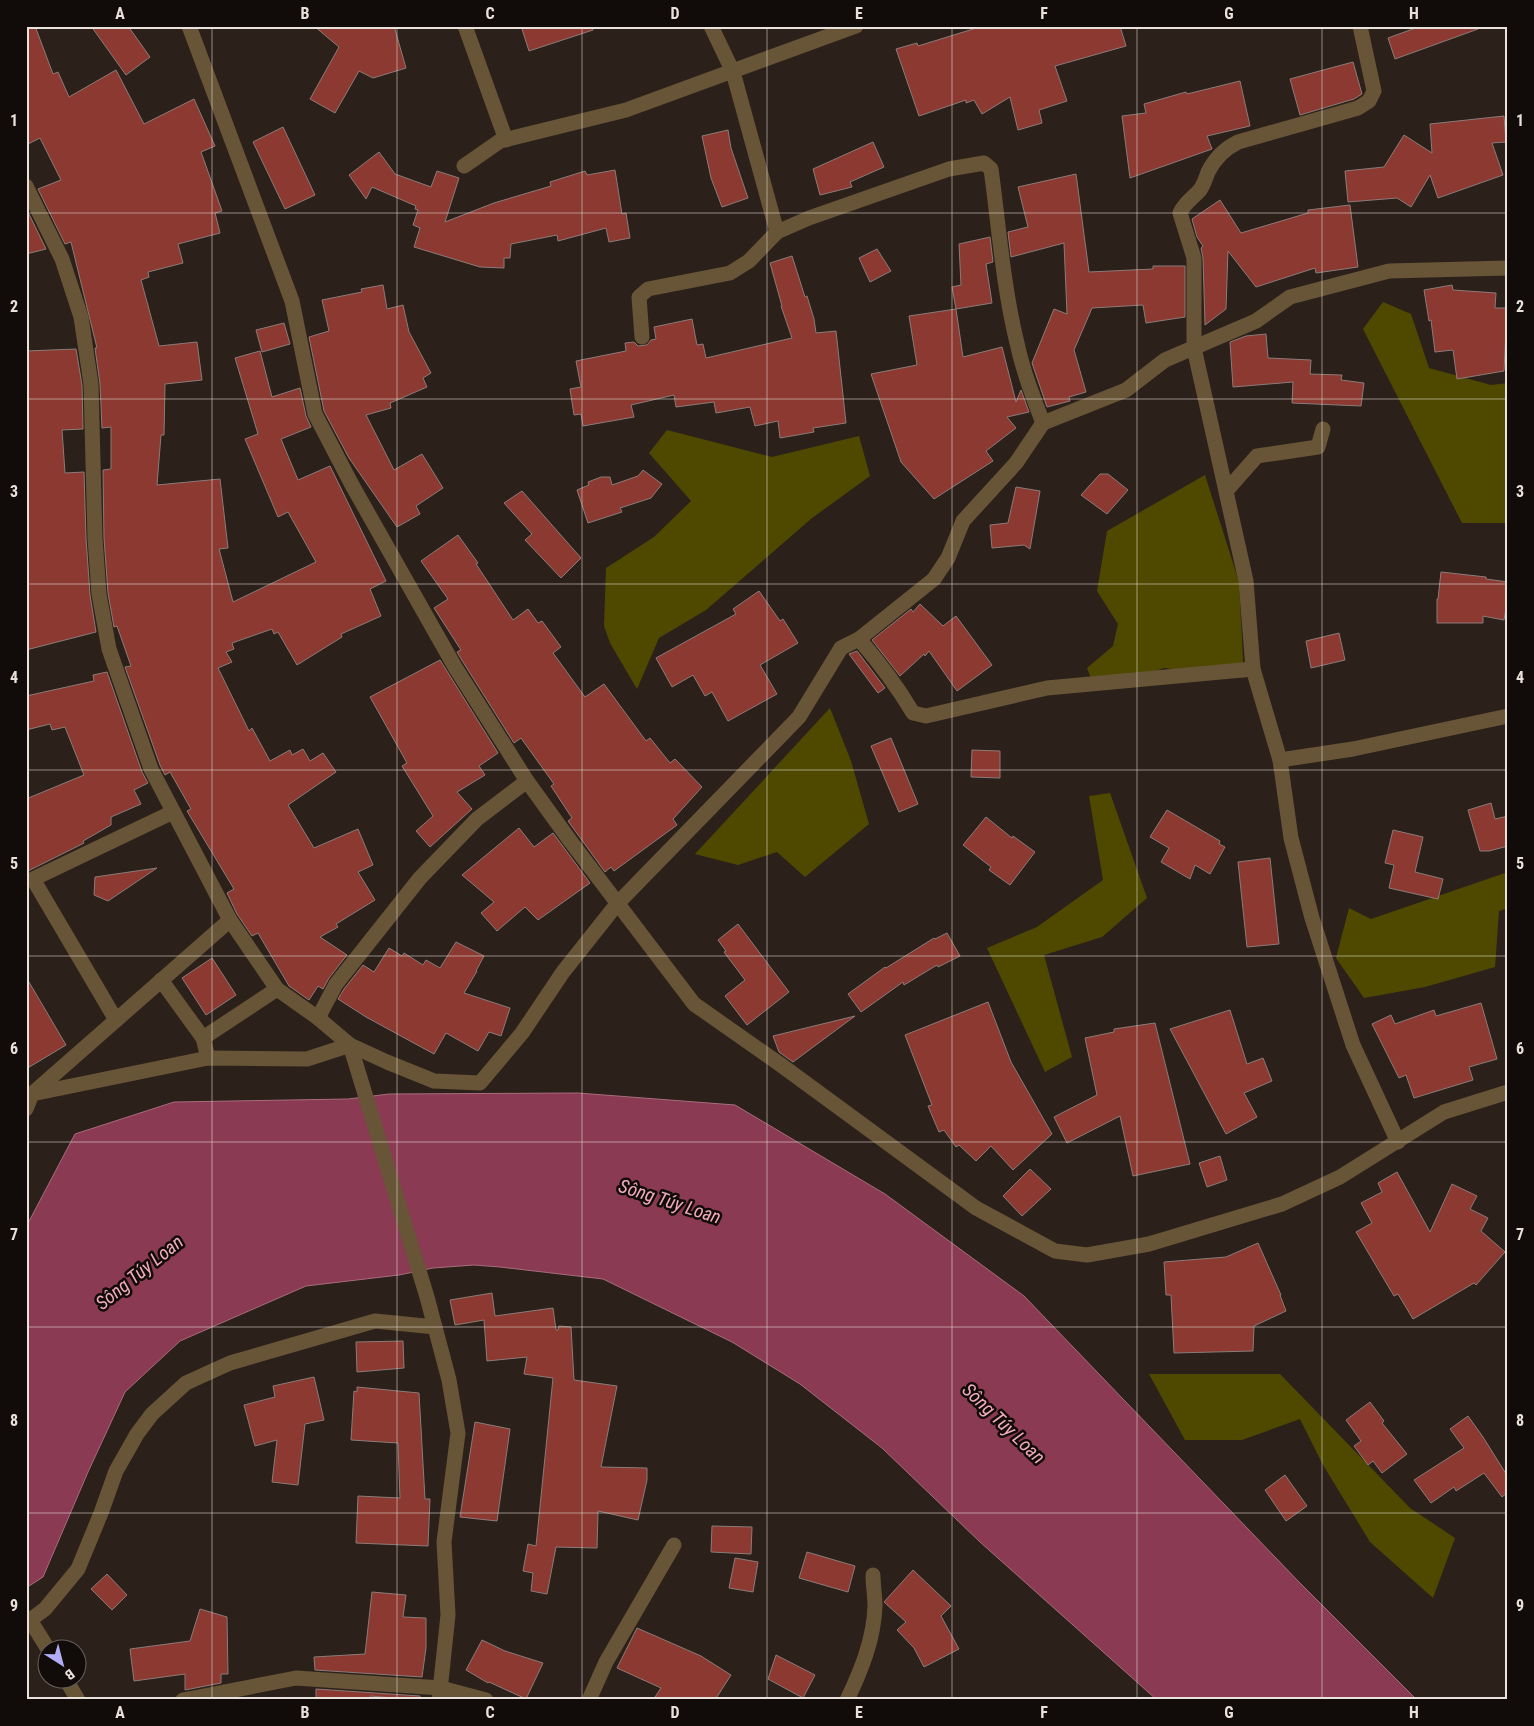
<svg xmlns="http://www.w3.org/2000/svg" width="1534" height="1726" viewBox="0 0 1534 1726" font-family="'Roboto Condensed',sans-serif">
<rect width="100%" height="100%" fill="#2c211a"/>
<g fill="#4f4900">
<polygon points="1383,302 1411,314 1429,368 1491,385 1508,383 1508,523 1462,523 1363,329"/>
<polygon points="667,430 772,457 859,436 870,476 812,518 706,610 659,638 637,689 610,643 604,626 606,568 654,537 691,501 649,453"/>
<polygon points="1205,475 1239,582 1244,678 1164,668 1096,691 1087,668 1113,646 1118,624 1097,591 1107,531"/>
<polygon points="830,708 851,761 869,824 805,877 777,852 738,865 695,854"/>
<polygon points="1110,793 1147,898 1102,937 1044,955 1072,1057 1045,1072 987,948 1037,927 1103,880 1089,796"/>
<polygon points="1508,872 1508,908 1499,911 1495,967 1425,987 1364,998 1336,958 1349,908 1371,919"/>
<polygon points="1149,1374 1280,1374 1410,1508 1455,1538 1433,1598 1370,1542 1323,1465 1300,1419 1242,1440 1185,1440"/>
</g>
<polygon fill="#8b3a53" stroke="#a76c7c" points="578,1093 735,1105 885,1194 1024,1296 1299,1582 1417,1700 1157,1700 980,1542 882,1448 800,1384 732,1342 603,1279 500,1267 474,1265 433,1268 399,1275 306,1286 180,1341 125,1392 88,1472 43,1577 26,1588 26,1227 75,1134 174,1102 348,1099 389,1094"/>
<g fill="#8b3931" stroke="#8c7b78">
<polygon points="26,26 35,26 53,74 58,72 69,97 116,70 144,124 194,99 215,146 201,152 222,211 215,213 220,233 178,244 183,263 148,272 149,277 141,280 159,346 197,342 202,380 165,384 164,435 161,435 157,485 220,479 228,548 219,549 233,602 316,562 288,512 278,517 245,439 258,434 235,358 260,351 272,397 300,388 306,416 311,427 281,439 298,480 330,466 386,581 370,589 381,616 341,634 342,637 297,665 278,632 274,634 272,629 232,643 234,649 226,652 232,662 218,668 249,731 252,728 270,761 290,750 292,755 303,749 310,761 323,753 336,772 288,805 314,848 358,829 373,865 358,872 375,900 336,924 338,927 320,937 347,955 329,978 323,989 318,986 309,1000 289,986 258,933 252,936 237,914 227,893 234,889 187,811 191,809 170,772 165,775 160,765 125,667 131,666 117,626 114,627 108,593 104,538 103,470 111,469 111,427 102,428 100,384 95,348 97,348 71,242 65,244 38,189 61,180 40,138 26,145"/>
<polygon points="91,26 128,26 150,57 126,75"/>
<polygon points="314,26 394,26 406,68 373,78 359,71 335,113 310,99 339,47"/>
<polygon points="521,26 592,26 593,30 529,51"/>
<polygon points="983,26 1120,26 1126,46 1055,66 1067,101 1039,110 1042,123 1018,130 1010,97 982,114 974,100 966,103 966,100 919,116 896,49 917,43 918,46"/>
<polygon points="1421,26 1477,26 1478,29 1395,59 1388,38"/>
<polygon points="1353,62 1362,94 1354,99 1300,115 1290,79"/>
<polygon points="1240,81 1250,126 1207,136 1212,149 1130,178 1122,116 1146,113 1144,104 1186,92 1187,94"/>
<polygon points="1504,116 1506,142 1492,143 1503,175 1438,198 1430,175 1411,207 1397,198 1348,202 1345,171 1384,167 1404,135 1432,153 1430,124"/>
<polygon points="283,127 315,195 285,209 253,142"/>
<polygon points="728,130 731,148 748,198 722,207 711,178 702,136"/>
<polygon points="873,142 884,167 850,182 852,187 820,195 813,169"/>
<polygon points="379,152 395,174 431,187 437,171 459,178 445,222 494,203 551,186 550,182 585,171 587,175 615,170 622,214 626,213 630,238 609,242 606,228 558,241 557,235 511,244 510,258 504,258 504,268 480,267 414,247 420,228 413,225 418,210 415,209 416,206 372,187 366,199 349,175"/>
<polygon points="1076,174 1089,272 1153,269 1153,266 1185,266 1185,317 1146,323 1143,305 1092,308 1074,350 1086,392 1069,397 1070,401 1047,407 1032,363 1054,309 1067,314 1064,243 1011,257 1008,232 1028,227 1018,187"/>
<polygon points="1220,200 1241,233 1308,213 1308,210 1350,205 1358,267 1316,273 1315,268 1256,287 1228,251 1226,309 1205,325 1203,258 1201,248 1203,246 1197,237 1192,219"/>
<polygon points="26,208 46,249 26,254"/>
<polygon points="990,237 993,262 986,264 992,303 956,309 952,287 961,285 959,244"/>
<polygon points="877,249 891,271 870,282 859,258"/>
<polygon points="792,256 805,297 807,296 814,319 816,333 836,331 846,423 813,428 814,432 780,438 778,421 755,426 750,407 716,413 714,402 676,407 674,395 631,405 634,417 583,426 581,414 574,415 570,389 581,387 576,361 626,351 625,343 634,342 638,346 647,345 651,340 656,339 654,327 692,319 697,345 703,344 706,358 792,338 781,306 782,306 770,263"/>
<polygon points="383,285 387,309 403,305 409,332 431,373 423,378 427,387 390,403 391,408 366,415 394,470 422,454 443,488 416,506 420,514 397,527 349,458 324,411 309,337 329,331 322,300 362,292 361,289"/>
<polygon points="1452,285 1453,290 1496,293 1495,308 1508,308 1508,330 1506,330 1504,371 1457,379 1453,350 1435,352 1431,320 1429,321 1424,290"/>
<polygon points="956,309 963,357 1002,347 1016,402 1021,390 1029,412 1007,417 1016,428 986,451 993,461 934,499 901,462 871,374 917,365 909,316"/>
<polygon points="284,323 290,344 262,352 256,330"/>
<polygon points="1266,334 1268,358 1311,360 1310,374 1342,375 1341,380 1364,383 1361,406 1292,403 1293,382 1233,387 1230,342 1246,336"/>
<polygon points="76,349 82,385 83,429 62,430 65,473 84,472 86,538 90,595 96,632 26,650 26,351"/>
<polygon points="643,470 662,484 651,498 620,508 622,512 588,523 577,490 589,485 588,482 601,477 610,477 612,485 638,476"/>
<polygon points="1100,474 1108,474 1128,490 1107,514 1081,495"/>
<polygon points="1016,487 1040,491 1030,549 1024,545 992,548 990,525 1008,523"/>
<polygon points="522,491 581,558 561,578 525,540 532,534 504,503"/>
<polygon points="458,535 478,563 476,564 513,620 528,609 538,623 542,621 561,647 553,653 585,697 604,684 646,741 650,738 670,763 675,759 702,787 673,819 677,825 614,871 611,867 605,872 568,821 572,818 551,786 554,784 521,738 514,743 463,662 457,652 461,650 434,608 448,599 421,561"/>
<polygon points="1441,572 1486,577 1486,579 1508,582 1508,596 1504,620 1483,616 1483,623 1437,623 1437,599 1438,599"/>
<polygon points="759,591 780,621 783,619 798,643 760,665 777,694 728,721 712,692 705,696 693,675 672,687 656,658 736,614 733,609"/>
<polygon points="920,604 943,626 956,616 992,665 957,691 929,651 925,656 924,654 900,676 872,640 911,609 913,612"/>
<polygon points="1339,633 1345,660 1311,668 1306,641"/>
<polygon points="857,651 885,688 878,693 849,654"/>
<polygon points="440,660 498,753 479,766 485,775 457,792 472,809 430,847 416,831 433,816 402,766 407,763 370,697"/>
<polygon points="107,672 142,772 148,783 134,790 141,804 111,817 111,825 83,841 84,843 26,872 26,799 84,775 65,727 52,730 50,724 26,730 26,696 94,681 93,675"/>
<polygon points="891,738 918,804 899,812 871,746"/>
<polygon points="972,750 1000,751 1000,778 971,777"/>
<polygon points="1491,803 1495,819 1508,816 1508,846 1489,851 1480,851 1468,810"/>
<polygon points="1167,810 1220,841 1219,844 1225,847 1210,874 1195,865 1190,879 1161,862 1169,848 1150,837"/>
<polygon points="986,817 1012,838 1013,836 1035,852 1010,885 989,870 991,867 963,845"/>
<polygon points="519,828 534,847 553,833 590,883 538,920 525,907 497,931 481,913 494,902 462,875"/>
<polygon points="1393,830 1423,837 1415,872 1443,879 1438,899 1389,888 1394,865 1385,863"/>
<polygon points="1270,858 1279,944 1247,947 1238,862"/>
<polygon points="157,868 108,901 94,895 95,877"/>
<polygon points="738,924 789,992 747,1025 725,996 745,980 724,952 726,951 718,940"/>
<polygon points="947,933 960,956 938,967 937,965 904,985 903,982 861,1012 848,994 885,967 886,968 934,938 935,939"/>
<polygon points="456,942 484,956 476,971 477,971 464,993 510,1008 501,1036 489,1032 478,1051 446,1033 434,1054 366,1017 338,999 344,989 363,965 374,972 389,948 402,956 404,953 423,965 426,960 440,968"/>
<polygon points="212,958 236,995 206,1015 182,978"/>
<polygon points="26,977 66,1045 26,1069"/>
<polygon points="988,1002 1011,1062 1052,1134 1013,1170 991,1146 976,1161 959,1145 956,1147 944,1130 939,1132 928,1106 932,1105 905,1035"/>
<polygon points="1481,1003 1497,1059 1469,1067 1473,1080 1414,1098 1406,1075 1399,1078 1372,1024 1391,1015 1395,1024 1434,1010 1436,1016"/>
<polygon points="1230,1010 1247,1064 1263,1058 1272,1081 1244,1093 1257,1117 1226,1134 1170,1029"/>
<polygon points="855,1016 793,1062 779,1052 773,1036"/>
<polygon points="1155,1023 1190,1164 1133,1176 1120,1116 1067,1143 1054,1117 1097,1095 1085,1038 1114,1032 1114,1029"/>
<polygon points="1220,1156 1227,1180 1207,1187 1199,1163"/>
<polygon points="1030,1169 1051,1189 1022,1216 1003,1196"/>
<polygon points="1397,1172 1430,1232 1452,1184 1477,1196 1470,1209 1488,1218 1481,1231 1505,1252 1476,1285 1474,1283 1413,1319 1398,1294 1394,1296 1356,1232 1372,1223 1361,1203 1382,1192 1378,1183"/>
<polygon points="1258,1243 1281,1295 1280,1295 1286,1311 1254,1326 1253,1351 1174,1353 1171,1295 1166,1295 1164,1262 1226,1257"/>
<polygon points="492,1293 495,1316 553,1308 556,1330 558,1330 559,1326 571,1327 574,1380 617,1386 601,1467 647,1468 647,1480 638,1520 598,1511 597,1548 556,1547 547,1594 531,1591 533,1573 523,1571 528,1544 536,1546 553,1378 524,1374 527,1357 487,1361 484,1320 455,1325 450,1300"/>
<polygon points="403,1341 404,1368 357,1372 356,1342"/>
<polygon points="314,1377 324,1420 305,1424 298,1485 272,1482 277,1440 255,1446 244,1405 275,1397 273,1386"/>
<polygon points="357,1387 419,1393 425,1499 430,1499 428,1546 356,1543 358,1496 400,1498 398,1443 351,1440 354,1391 357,1392"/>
<polygon points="1370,1402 1384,1421 1382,1423 1407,1454 1382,1473 1373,1461 1368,1465 1354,1446 1361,1441 1346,1420"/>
<polygon points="1468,1416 1483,1437 1508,1477 1508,1492 1502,1497 1484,1473 1456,1491 1454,1487 1431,1503 1414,1480 1464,1448 1450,1429"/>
<polygon points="475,1422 510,1429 497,1521 460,1517"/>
<polygon points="1285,1475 1307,1506 1286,1521 1265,1490"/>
<polygon points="712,1526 752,1527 751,1554 711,1552"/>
<polygon points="807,1552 855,1566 848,1592 799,1578"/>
<polygon points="735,1558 758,1562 753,1592 729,1588"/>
<polygon points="913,1570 951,1606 941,1616 959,1649 924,1667 914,1648 897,1630 906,1622 884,1602"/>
<polygon points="107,1574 127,1595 112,1610 91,1589"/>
<polygon points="372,1592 406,1595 403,1617 426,1618 426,1648 422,1677 315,1670 314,1657 365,1654"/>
<polygon points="200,1609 227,1617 228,1674 221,1674 221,1683 185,1690 185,1674 134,1681 130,1649 190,1641"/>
<polygon points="637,1628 701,1656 731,1675 715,1700 653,1700 661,1688 617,1668"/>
<polygon points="482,1640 505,1651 543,1663 526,1699 489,1682 488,1683 466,1670"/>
<polygon points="776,1655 815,1675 803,1698 768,1679"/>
<polygon points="316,1689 420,1696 420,1700 370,1696 370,1700 316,1700"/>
</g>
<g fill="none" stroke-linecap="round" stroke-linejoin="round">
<polyline stroke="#685537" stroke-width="15" points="465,26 506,140"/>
<g stroke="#685537" stroke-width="15">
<polyline points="189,26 292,301 315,414 352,485 455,667 527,781 571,842 694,1004 781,1065 976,1208 1055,1251 1087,1255 1149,1244 1282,1204 1340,1177 1444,1112 1508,1092"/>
<polyline points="711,26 733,72 777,232"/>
<path d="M1360 26 1374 91 1369 101 1358 108 1238 142C1224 149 1215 158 1208 172 1206 178 1204 184 1200 190 1193 198 1184 203 1180 213L1194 258V348L1246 581 1253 669 1280 760 1291 838 1312 918 1353 1045 1398 1142"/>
<polyline points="464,166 500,141 626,110 856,26"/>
<path d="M26 186 62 259 81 317 91 384 95 538 99 594 109 649 151 769 230 920 277 989 318 1018 350 1045 387 1062 434 1081 480 1083 522 1033 563 972 617 904 799 717 841 648 859 639C879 662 897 686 913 713L926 716 1047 688 1253 669"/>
<path d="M642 337 639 297 648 289 730 273 749 261 777 232 809 218 949 169 984 163 991 169C999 227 1003 286 1017 343 1023 371 1033 397 1043 423L1126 390 1165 360 1256 321 1290 297 1389 271 1508 268"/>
<polyline points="1227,490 1257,456 1318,447 1323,429"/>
<polyline points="859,639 934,579 948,558 963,521 1016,463 1043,423"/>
<polyline points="1280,760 1353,749 1508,716"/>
<polyline points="161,980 203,1038 208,1058"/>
<polyline points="318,1018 336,984 420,878 477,819 527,781"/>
<polyline points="116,1020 33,879 173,812"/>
<polyline points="203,1038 277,989"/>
<polyline points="32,1094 230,920"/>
<polyline points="26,1109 32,1094 208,1058 307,1059 350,1045 427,1297 449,1380 458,1433 444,1542 448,1615 439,1700"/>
<polyline points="48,1649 30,1620 45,1609 78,1569 101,1513 116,1471 137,1434 152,1414 186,1383 230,1363 375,1321 435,1327"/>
<polyline points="65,1678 78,1700"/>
<polyline points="183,1700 296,1678 441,1688 486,1700"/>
<polyline points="589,1700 606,1662 674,1545"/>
<path d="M847 1700C861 1671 874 1639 875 1606 875 1596 873 1585 873 1575"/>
</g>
</g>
<path fill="none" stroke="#e9e1dc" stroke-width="1" stroke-opacity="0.55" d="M212 26V1700M397 26V1700M582 26V1700M767 26V1700M952 26V1700M1137 26V1700M1322 26V1700M26 213H1508M26 399H1508M26 584H1508M26 770H1508M26 956H1508M26 1142H1508M26 1327H1508M26 1513H1508"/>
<g text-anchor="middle" stroke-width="5" stroke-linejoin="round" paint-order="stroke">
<g font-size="19" font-style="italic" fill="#f2abbd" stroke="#110c09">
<text transform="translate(670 1201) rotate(18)" y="7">Sông Túy Loan</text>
<text transform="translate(139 1272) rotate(-39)" y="7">Sông Túy Loan</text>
<text transform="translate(1004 1423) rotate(44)" y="7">Sông Túy Loan</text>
</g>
</g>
<rect width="1534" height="1726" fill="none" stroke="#110c09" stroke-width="55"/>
<g transform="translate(62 1664) rotate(144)"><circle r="24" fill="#110c09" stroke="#67615d"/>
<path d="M0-4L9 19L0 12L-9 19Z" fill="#b2adf9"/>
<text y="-8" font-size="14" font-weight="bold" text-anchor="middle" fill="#e9e1dc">B</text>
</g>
<rect x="28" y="28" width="1478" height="1670" fill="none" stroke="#e9e1dc" stroke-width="2"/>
<g font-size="16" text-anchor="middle" font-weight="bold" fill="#e9e1dc">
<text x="120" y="19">A</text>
<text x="305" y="19">B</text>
<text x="490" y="19">C</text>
<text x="675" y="19">D</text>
<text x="859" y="19">E</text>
<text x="1044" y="19">F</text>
<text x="1229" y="19">G</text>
<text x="1414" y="19">H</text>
<text x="14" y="126">1</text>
<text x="1520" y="126">1</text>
<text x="14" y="312">2</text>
<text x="1520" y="312">2</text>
<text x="14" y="497">3</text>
<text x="1520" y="497">3</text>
<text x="14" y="683">4</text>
<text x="1520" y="683">4</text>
<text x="14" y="869">5</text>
<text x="1520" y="869">5</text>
<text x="14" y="1054">6</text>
<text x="1520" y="1054">6</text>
<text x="14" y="1240">7</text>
<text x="1520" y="1240">7</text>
<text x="14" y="1426">8</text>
<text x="1520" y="1426">8</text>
<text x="14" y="1611">9</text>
<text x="1520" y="1611">9</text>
<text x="120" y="1718">A</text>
<text x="305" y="1718">B</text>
<text x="490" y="1718">C</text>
<text x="675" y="1718">D</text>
<text x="859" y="1718">E</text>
<text x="1044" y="1718">F</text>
<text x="1229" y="1718">G</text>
<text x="1414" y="1718">H</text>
</g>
</svg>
